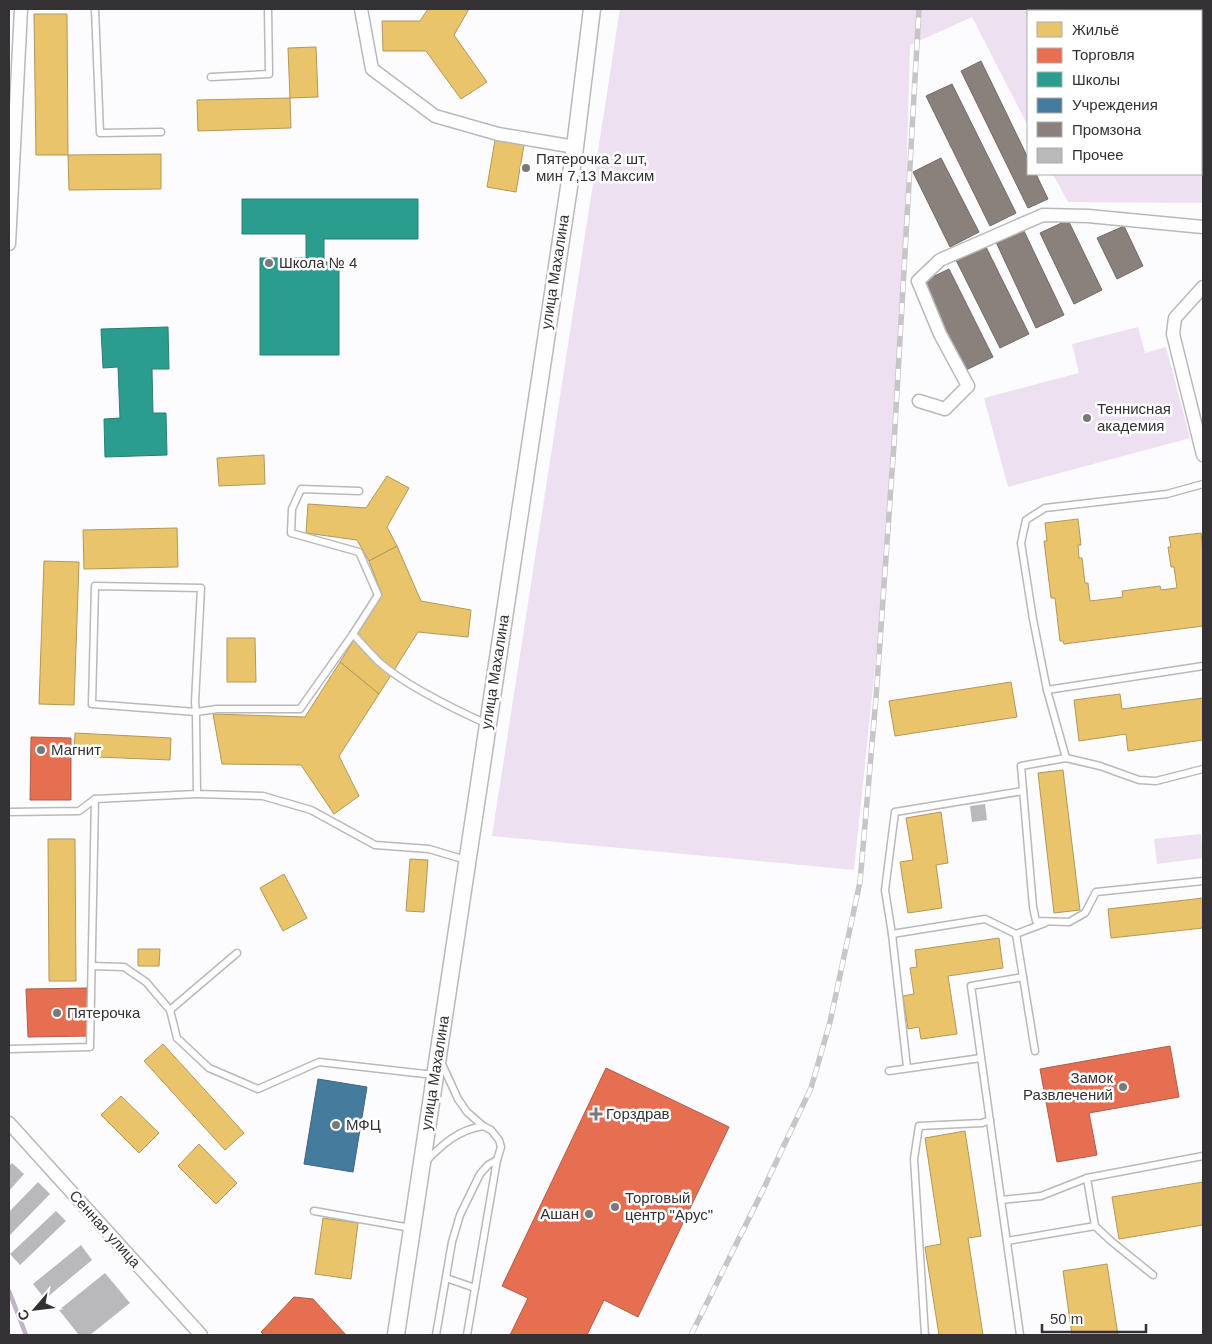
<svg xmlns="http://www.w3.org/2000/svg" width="1212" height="1344" viewBox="0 0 1212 1344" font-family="Arial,sans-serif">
<rect width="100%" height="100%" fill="#fcfbfd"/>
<g fill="#ede0f0">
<polygon points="620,9 1203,9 1203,203 1068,202 1053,174 1201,174 1201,11 1028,11 1028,126 972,17 910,45 904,264 889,531 854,870 492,836"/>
<polygon points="1138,327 1145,353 1166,347 1190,438 1008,487 984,398 1079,373 1072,344"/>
<polygon points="1201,834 1203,858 1157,864 1154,839"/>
</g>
<g fill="#e9c46a" stroke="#b2985a">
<polygon points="428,9 469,9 454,35 487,82 461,99 426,51 383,51 382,21 420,21"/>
<polygon points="34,14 67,14 68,155 36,155"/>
<polygon points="316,47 318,97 290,98 288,48"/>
<polygon points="290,98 291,128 198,131 197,100"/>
<polygon points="495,140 524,145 516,192 487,187"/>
<polygon points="161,154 161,189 69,190 68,155"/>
<polygon points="264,455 265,484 219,486 217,458"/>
<polygon points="387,476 409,488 387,527 397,546 369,561 357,540 306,533 308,504 366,508"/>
<polygon points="1078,519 1081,545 1078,545 1079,558 1082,558 1085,583 1088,583 1090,601 1123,597 1122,591 1160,586 1161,590 1177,588 1174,567 1171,567 1168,547 1171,547 1169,537 1201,533 1203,552 1203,626 1064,644 1063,641 1060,641 1055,598 1051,598 1044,541 1047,541 1045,523"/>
<polygon points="177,528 178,567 84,569 83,530"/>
<polygon points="397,546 421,601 471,610 468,637 418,632 379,694 340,662 382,595 369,561"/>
<polygon points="44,561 79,562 74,705 39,704"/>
<polygon points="227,638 255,638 256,682 227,682"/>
<polygon points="340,662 379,694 339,756 359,796 334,814 301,765 222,764 213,714 305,717"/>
<polygon points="1011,682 1017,717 895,736 889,701"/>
<polygon points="1120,694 1122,709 1203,698 1203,740 1128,751 1126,734 1079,741 1074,700"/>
<polygon points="75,733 171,738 170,760 74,756"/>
<polygon points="1063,770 1080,910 1054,913 1038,773"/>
<polygon points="941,812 948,863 936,865 942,908 908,913 900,862 913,860 906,818"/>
<polygon points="48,839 75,839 76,981 49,981"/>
<polygon points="410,859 428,860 424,912 406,911"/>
<polygon points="284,874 307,918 283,931 260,888"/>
<polygon points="1203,898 1203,928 1111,938 1108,909"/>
<polygon points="999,938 1003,968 948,976 957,1034 921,1039 919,1027 908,1029 903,996 914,994 910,968 917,967 915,950"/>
<polygon points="138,949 160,949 159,966 138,966"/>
<polygon points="163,1044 244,1133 225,1150 144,1061"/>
<polygon points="121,1096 159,1133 139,1153 101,1115"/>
<polygon points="965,1131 981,1236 968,1238 983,1335 939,1335 925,1247 941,1244 925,1138"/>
<polygon points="199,1144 237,1183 216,1204 178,1166"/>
<polygon points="1203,1182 1203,1225 1119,1239 1112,1197"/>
<polygon points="323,1218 358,1223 351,1279 315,1274"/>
<polygon points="1107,1264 1118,1335 1072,1335 1063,1271"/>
</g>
<g fill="#e76f51" stroke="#b15c48">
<polygon points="31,737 71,738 71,800 30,800"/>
<polygon points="87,988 89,1036 28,1037 26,989"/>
<polygon points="1170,1046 1179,1097 1089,1113 1097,1155 1057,1162 1040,1069"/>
<polygon points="606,1068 729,1127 638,1317 604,1300 587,1335 510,1335 528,1298 502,1286"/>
<polygon points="294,1297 313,1299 346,1335 264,1335 261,1332"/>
</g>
<g fill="#2a9d8f" stroke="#2d7d73">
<polygon points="242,199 418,199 418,239 324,239 324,262 339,262 339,355 260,355 260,258 306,258 306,234 242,234"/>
<polygon points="168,327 169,369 152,369 153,413 166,413 167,455 105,457 104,419 120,418 118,367 103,368 101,329"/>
</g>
<polygon fill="#457b9d" stroke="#40657d" points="318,1079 367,1087 353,1172 304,1164"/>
<g fill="#8a817c" stroke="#706966">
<polygon points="981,61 1028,158 1028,174 1036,174 1048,199 1028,208 961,71"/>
<polygon points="952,84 1016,213 990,226 926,96"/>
<polygon points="941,158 979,232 950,247 913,172"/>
<polygon points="1068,220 1102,290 1074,304 1040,233"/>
<polygon points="1124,226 1143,266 1117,279 1097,238"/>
<polygon points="1023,229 1064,315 1036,328 996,242"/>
<polygon points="985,245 1029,334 1000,348 956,260"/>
<polygon points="949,269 993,357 966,370 922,282"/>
</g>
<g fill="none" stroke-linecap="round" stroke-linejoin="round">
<polyline stroke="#c3b1c8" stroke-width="4.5" points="9,1291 26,1335"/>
</g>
<g fill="#b9b8ba">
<polygon points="985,804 987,820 972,822 970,806"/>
<polygon points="12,1163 24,1174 9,1191 9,1166"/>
<polygon points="38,1182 50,1194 9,1236 9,1212"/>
<polygon points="56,1211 66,1221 20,1265 10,1254"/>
<polygon points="81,1245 92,1260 45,1299 33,1284"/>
<polygon points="105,1273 130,1303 90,1335 79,1335 59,1310"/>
</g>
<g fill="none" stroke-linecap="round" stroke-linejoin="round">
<defs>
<g id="service">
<polyline points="95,9 100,133 161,132"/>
<polyline points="211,77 269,74 268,9"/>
<path d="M359 491 301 489 292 509 291 533 359 552 378 595 353 634C361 643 370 653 379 662 406 686 454 709 487 724"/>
<polygon points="95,586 201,588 195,702 196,712 92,704"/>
<polyline points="353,634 300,709 217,709 196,712 197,794 263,796 311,810 375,845 429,849 466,860"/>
<polyline points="1047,690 1203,666"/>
<polyline points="1066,758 1047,690 1033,619 1021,543 1026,520 1045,508 1167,494 1203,484"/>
<polyline points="1203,769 1156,781 1139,780 1100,766 1066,758 1021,766 1033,907 1036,921 1069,922 1085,913 1096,892 1203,881"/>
<polyline points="9,812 79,811 95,799 197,794"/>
<polyline points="892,934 985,919 1016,934"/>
<polyline points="92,966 124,967 146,982 170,1010 177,1038 209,1068 258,1089 319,1062 434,1075"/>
<polyline points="170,1010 237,953"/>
<polyline points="9,1049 90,1047 95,799"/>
<polyline points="1035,1051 1016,934 1045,923"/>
<polyline points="441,1062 458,1099 467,1112 483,1126 491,1130 499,1140 501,1147 497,1160 467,1335"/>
<polyline points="907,1067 892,934 885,890 895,812 1023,791"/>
<polyline points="889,1071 981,1058"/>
<path d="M426 1161C443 1144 458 1130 483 1126"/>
<polyline points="1001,1200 1041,1196 1087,1178"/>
<polyline points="314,1211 411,1228"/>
<polyline points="1095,1226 1087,1178 1203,1156"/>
<polyline points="1007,1241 1095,1226 1111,1241 1153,1275"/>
<polyline points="446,1278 475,1288"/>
<polyline points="436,1335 452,1242 460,1215 480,1174 488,1165 497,1160"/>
<polyline points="925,1335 914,1159 919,1126 982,1123 990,1120"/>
<polyline points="1020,1335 971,986 1023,977"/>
</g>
<g id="minor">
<polyline points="361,9 372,69 435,116 498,134 575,147"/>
<polyline points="9,244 21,9"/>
<polyline points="1203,287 1175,318 1173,334 1203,455"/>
<polyline points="919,401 945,409 968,386 940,334 918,281 940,260 1043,215 1088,216 1203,227"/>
<polyline points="9,1123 201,1335"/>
</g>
<polyline id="tertiary" points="396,1335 575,147 592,9"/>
</defs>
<use href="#service" stroke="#b9b8ba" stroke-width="9"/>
<use href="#minor" stroke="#b9b8ba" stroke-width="15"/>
<use href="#tertiary" stroke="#b9b8ba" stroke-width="19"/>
<use href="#service" stroke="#fffeff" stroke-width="6"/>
<use href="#minor" stroke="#fffeff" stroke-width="12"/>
<use href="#tertiary" stroke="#fffeff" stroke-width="16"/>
<defs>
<polyline id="rail" points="691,1335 762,1192 811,1088 830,1022 860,882 876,698 894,444 919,9"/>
</defs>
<use href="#rail" stroke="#c6c5c7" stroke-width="5.5"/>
<use href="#rail" stroke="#fff" stroke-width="4" stroke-dasharray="11" stroke-linecap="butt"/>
</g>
<g fill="#79787a" stroke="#fff" stroke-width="2">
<circle cx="526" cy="168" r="5"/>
<circle cx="269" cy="263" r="5"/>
<circle cx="1087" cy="418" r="5"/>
<circle cx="41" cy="750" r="5"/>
<circle cx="57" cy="1013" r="5"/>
<circle cx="1123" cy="1087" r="5"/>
<path d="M593.5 1106.5h5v5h5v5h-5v5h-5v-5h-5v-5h5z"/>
<circle cx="336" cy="1125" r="5"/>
<circle cx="615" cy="1207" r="5"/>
<circle cx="589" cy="1214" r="5"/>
</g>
<g text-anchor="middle" stroke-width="5" stroke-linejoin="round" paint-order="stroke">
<g font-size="15" fill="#333133" stroke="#fff" text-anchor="start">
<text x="536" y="164">Пятерочка 2 шт,<tspan x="536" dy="17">мин 7,13 Максим</tspan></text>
<text x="279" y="268">Школа № 4</text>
<text x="1097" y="414">Теннисная<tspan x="1097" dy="17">академия</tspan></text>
<text x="51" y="755">Магнит</text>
<text x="67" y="1018">Пятерочка</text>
<text x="1113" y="1083" text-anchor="end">Замок<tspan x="1113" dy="17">Развлечений</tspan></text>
<text x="606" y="1119">Горздрав</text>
<text x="346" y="1130">МФЦ</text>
<text x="625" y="1203">Торговый<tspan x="625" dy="17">центр "Арус"</tspan></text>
<text x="579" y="1219" text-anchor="end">Ашан</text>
</g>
<g font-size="15" fill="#333133" stroke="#fff">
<text transform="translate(555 272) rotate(-81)" y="5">улица Махалина</text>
<text transform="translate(495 672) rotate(-81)" y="5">улица Махалина</text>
<text transform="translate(435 1073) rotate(-81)" y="5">улица Махалина</text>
<text transform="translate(105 1229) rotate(48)" y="5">Сенная улица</text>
</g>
</g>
<rect width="1212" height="1344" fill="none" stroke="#333133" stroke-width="20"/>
<rect x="1027" y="10" width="175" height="165" fill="#ffffff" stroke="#adadad"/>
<rect x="1037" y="22" width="25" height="15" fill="#e9c46a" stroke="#adadad"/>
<text x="1072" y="35" font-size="15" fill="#333133">Жильё</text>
<rect x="1037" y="48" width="25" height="15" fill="#e76f51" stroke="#adadad"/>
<text x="1072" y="60" font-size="15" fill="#333133">Торговля</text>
<rect x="1037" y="72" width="25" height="15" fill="#2a9d8f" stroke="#adadad"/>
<text x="1072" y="85" font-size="15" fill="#333133">Школы</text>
<rect x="1037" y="98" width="25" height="15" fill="#457b9d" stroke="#adadad"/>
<text x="1072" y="110" font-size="15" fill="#333133">Учреждения</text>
<rect x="1037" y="122" width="25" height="15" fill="#8a817c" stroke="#adadad"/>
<text x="1072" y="135" font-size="15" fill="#333133">Промзона</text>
<rect x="1037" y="148" width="25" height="15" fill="#b9b8ba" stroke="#adadad"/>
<text x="1072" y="160" font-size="15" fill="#333133">Прочее</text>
<g transform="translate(35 1309) rotate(242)" stroke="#ffffff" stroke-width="4" paint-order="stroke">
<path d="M0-4L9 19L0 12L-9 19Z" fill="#333133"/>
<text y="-8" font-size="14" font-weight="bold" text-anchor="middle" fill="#333133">С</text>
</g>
<path d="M1042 1324v8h104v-8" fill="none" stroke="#333133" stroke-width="2.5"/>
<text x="1050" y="1324" font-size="15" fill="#333133" stroke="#ffffff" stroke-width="4" paint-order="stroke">50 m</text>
</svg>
